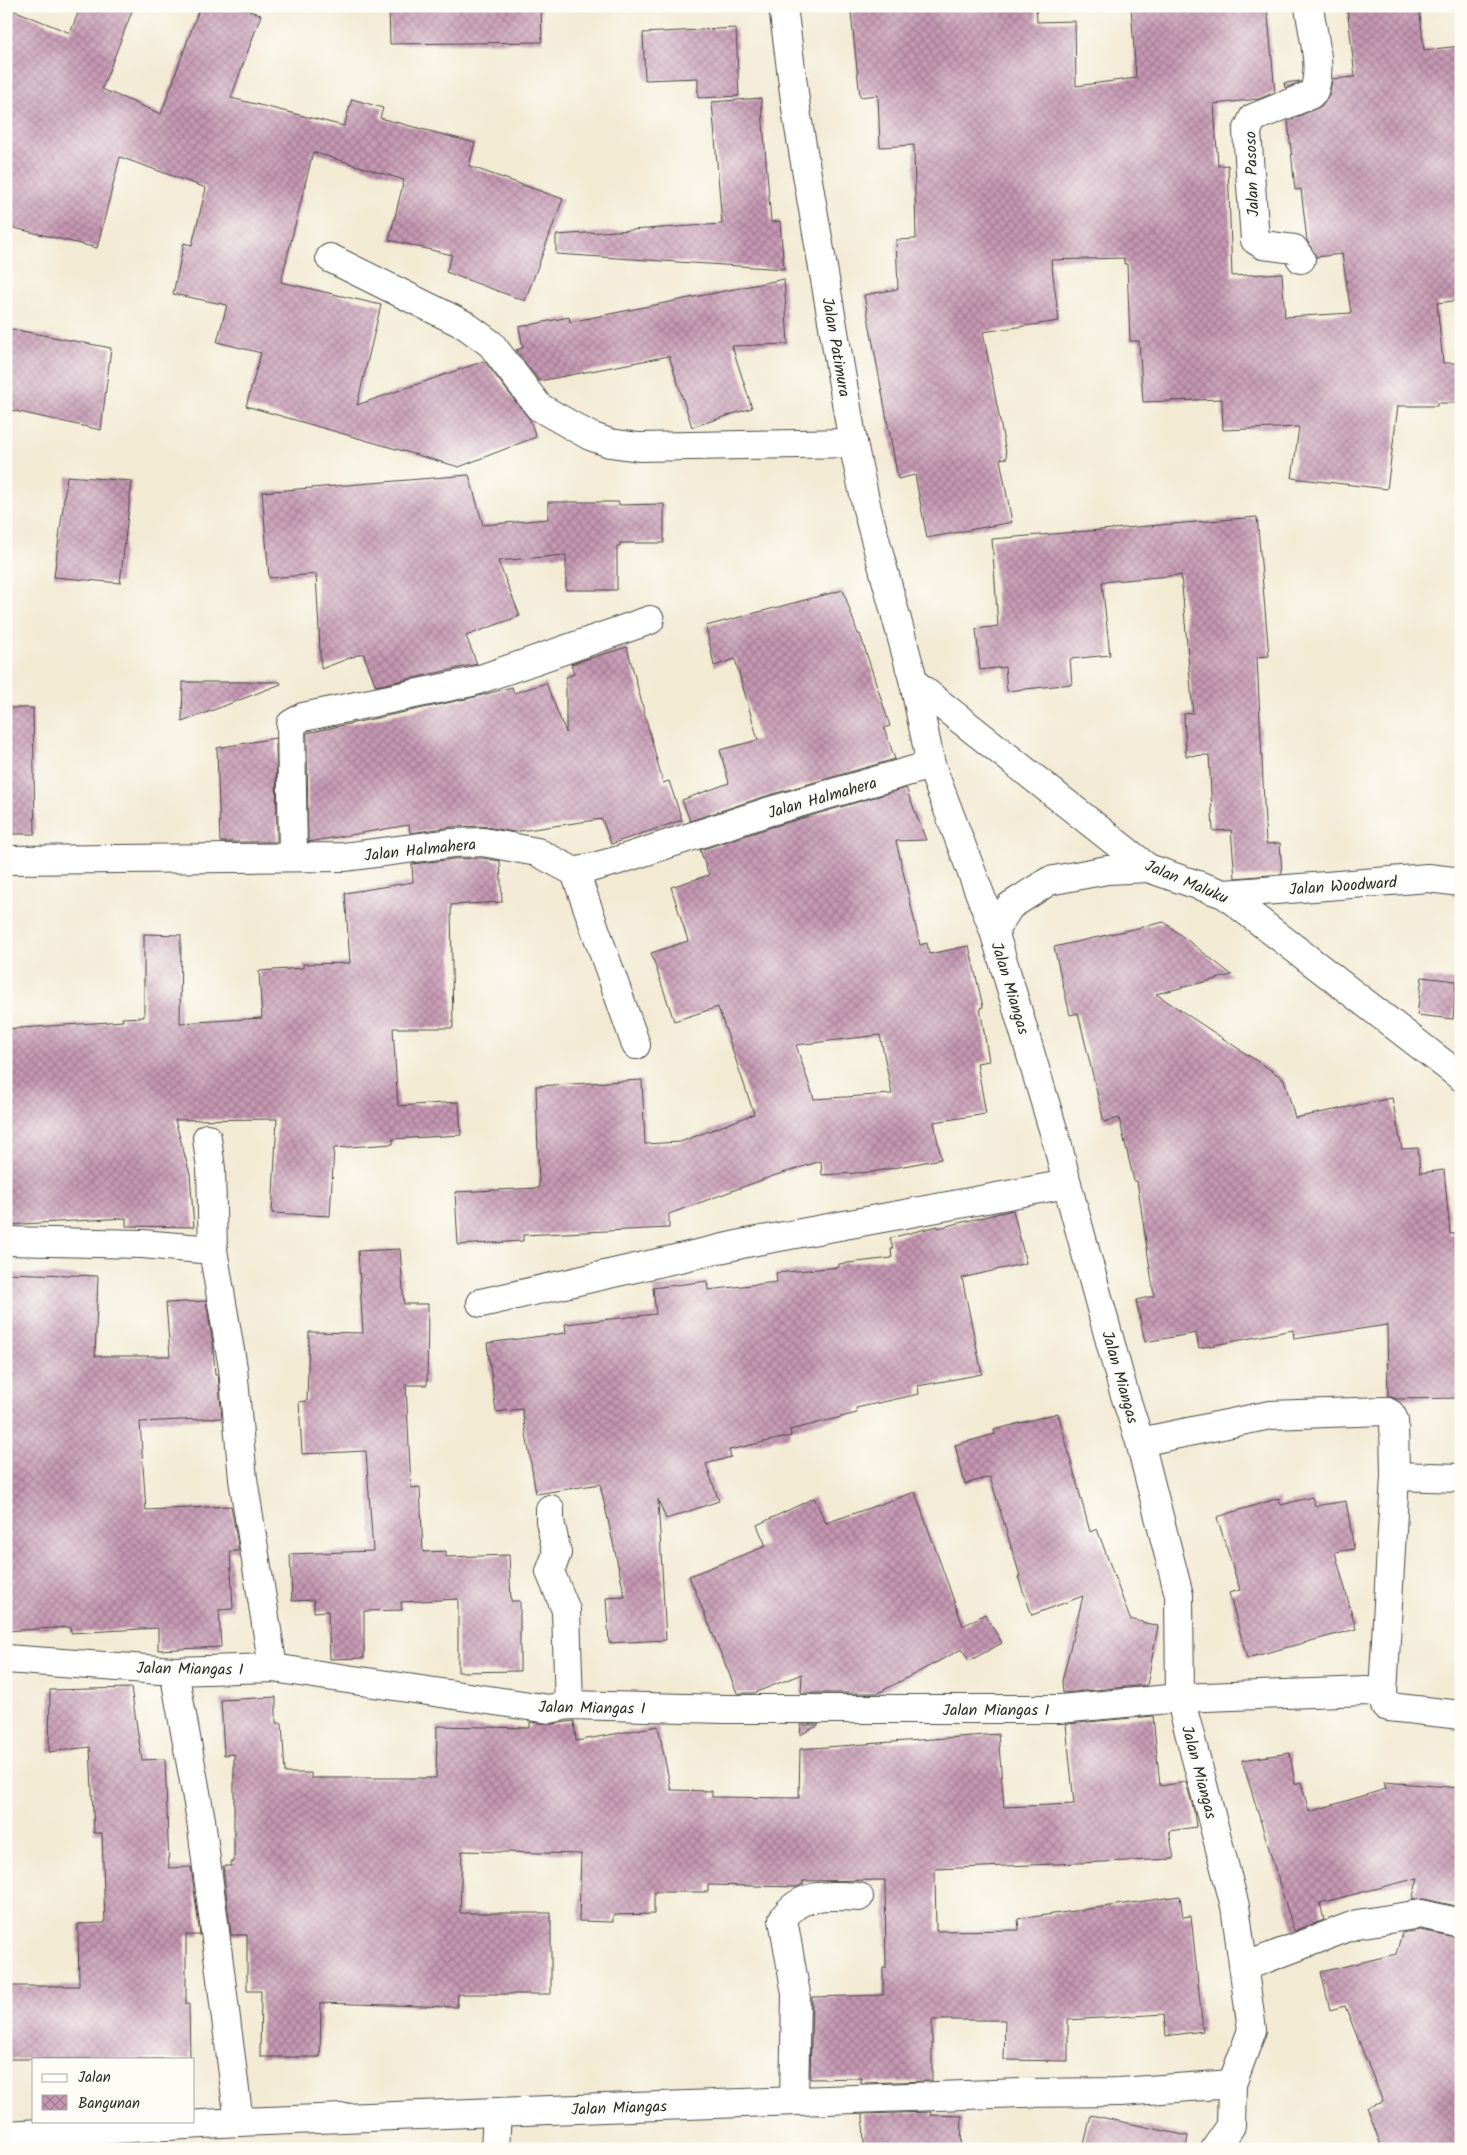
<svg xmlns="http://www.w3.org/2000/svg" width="1467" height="2155" viewBox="0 0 1467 2155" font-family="Kalam,sans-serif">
<defs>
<pattern id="building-cross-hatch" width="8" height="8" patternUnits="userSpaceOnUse" patternTransform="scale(1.25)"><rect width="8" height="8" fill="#c597b2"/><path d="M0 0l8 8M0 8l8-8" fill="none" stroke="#a07b91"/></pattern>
</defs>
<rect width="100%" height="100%" fill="#fdfcf7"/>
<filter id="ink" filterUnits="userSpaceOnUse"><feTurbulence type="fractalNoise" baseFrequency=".02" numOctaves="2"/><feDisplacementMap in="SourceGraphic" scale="10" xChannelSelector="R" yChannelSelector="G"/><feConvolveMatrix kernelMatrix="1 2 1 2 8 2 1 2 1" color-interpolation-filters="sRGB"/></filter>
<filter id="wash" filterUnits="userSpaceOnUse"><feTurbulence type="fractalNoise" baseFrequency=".0096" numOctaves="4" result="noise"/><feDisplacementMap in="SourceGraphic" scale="20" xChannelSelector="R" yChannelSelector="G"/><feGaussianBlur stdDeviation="1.12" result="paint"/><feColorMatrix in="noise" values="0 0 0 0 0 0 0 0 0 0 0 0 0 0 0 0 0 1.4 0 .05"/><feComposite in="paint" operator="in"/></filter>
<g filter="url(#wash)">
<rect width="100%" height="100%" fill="#f3ead4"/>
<g id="blocks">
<g fill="url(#building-cross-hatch)" fill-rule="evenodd">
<polygon points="81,6 134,6 102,89 161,114 200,6 235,6 261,15 231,98 344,126 352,99 383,108 380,118 475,143 469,166 563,199 525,301 446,272 452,255 389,240 404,180 313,152 281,282 381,305 357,405 484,361 530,420 536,437 459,467 246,406 261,353 217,342 227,305 173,294 184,243 192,245 206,188 120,157 97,248 6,226 6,7 70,33"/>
<polygon points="389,6 541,6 542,42 390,44"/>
<polygon points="1008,6 1036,6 1037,22 1075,21 1076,86 1136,78 1131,6 1267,6 1275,92 1259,99 1214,104 1218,166 1228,165 1232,276 1282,273 1285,317 1351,313 1342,254 1316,257 1307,240 1301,189 1295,190 1288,121 1321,106 1329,95 1332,79 1355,77 1347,6 1419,6 1424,50 1461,46 1461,300 1437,303 1443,363 1461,363 1461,403 1437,403 1437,406 1398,406 1387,489 1292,478 1299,427 1223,430 1222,399 1143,402 1139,341 1130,341 1127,264 1124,264 1124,258 1051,260 1059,321 983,332 1007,458 1000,459 1012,522 927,538 915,475 898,479 864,295 898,289 896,240 916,239 914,145 880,147 878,95 860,97 851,13 899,7 899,10"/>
<polygon points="736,28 739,96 698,98 698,78 645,80 643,33"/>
<polygon points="1300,81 1300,82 1285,88 1284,83"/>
<polygon points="761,98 771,222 780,221 784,269 556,254 556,235 722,224 712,102"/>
<polygon points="784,279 788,344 732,346 752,408 692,427 669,356 539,381 516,350 523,348 519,327 569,317 570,322"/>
<polygon points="6,328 111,348 101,430 6,409"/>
<polygon points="469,475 483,525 548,519 548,502 619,502 619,505 664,504 664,543 620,543 620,546 617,546 617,590 566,590 566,555 498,561 520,616 466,636 477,664 376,686 363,653 321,669 316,574 269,578 262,492"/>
<polygon points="67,476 132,481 120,583 54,577"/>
<polygon points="1257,517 1269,656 1257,657 1266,844 1280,843 1282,874 1235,878 1231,830 1213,831 1209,755 1186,756 1184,714 1193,713 1181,575 1102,582 1110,655 1070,659 1072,684 1007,691 1005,667 980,670 976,629 998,626 992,539"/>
<polygon points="843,590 858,634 860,634 890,726 884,728 895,759 763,797 690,821 682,800 729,783 720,750 758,740 735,659 714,666 706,626"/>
<polygon points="627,647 663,783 669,781 682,820 611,844 602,819 513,832 482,826 451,827 410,833 409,825 308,842 307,733 475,697 512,687 514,693 546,683 566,733 566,677 574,674 571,664"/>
<polygon points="183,682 280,682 281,684 182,722"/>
<polygon points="6,708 33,708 35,834 6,834"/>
<polygon points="276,738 277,842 220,842 217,748"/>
<path d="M906 788 926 840 896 841 920 945 927 943 929 954 969 946 983 1007 980 1008 989 1061 977 1063 986 1114 934 1122 941 1159 872 1172 822 1175 821 1161 770 1177 669 1214V1228L523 1235V1241L458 1245 455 1192 539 1188 536 1086 642 1080 645 1144 680 1142 754 1114 718 1007 674 1021 651 953 688 941 671 887 709 875 700 850 772 827ZM880 1035 892 1094 814 1099 796 1045Z"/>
<polygon points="482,858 500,861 502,902 451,905 453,1028 393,1028 398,1106 459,1102 461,1135 393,1139 393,1144 334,1148 330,1216 272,1213 277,1119 175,1120 190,1174 194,1227 126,1226 126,1218 6,1225 6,1029 123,1021 122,1018 144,1017 144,934 181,935 180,1023 262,1018 259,971 303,968 303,964 350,963 345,893 413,882 412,864 454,859"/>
<polygon points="1164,922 1232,975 1156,994 1284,1079 1295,1118 1392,1098 1402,1149 1418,1148 1420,1173 1444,1170 1450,1234 1461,1233 1461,1398 1397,1399 1388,1396 1387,1325 1294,1339 1293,1330 1199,1348 1196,1333 1145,1342 1136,1300 1154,1296 1137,1181 1134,1181 1119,1118 1104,1122 1078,1013 1070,1015 1054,947"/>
<polygon points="1422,977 1456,981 1453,1019 1417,1015"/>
<polygon points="1013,1210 1026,1263 962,1278 982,1374 918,1386 919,1394 856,1408 857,1413 790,1430 791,1436 729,1450 731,1457 706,1464 719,1501 666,1519 658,1499 666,1640 609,1643 606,1598 625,1597 600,1484 536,1494 522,1409 496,1412 487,1343 566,1333 565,1324 656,1314 653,1288 707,1281 708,1290 777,1282 776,1273 839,1267 839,1264 892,1258 891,1249 893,1249 890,1238 938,1226 938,1228"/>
<polygon points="400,1249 404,1304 428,1304 427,1385 406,1385 411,1488 420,1487 423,1552 446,1551 446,1557 509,1555 511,1601 520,1601 520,1671 458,1672 458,1599 401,1602 402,1610 364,1611 364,1658 330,1659 328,1611 314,1612 314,1600 292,1601 290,1554 373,1551 366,1451 302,1454 299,1402 307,1401 309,1332 363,1333 358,1251"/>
<polygon points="6,1273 98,1276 95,1356 170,1356 166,1303 206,1301 213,1344 215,1375 218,1375 222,1418 140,1422 146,1510 231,1506 239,1551 230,1551 233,1609 219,1610 221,1647 158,1650 158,1628 71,1633 70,1627 6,1631"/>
<polygon points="1058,1413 1090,1532 1097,1529 1130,1619 1158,1626 1147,1685 1063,1693 1062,1681 1083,1596 1032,1615 1018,1577 1020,1576 990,1477 965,1484 955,1445 995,1434 994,1430"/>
<polygon points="915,1492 963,1626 985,1614 1002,1643 969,1661 962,1649 878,1693 801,1693 802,1674 754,1693 737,1693 689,1576 766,1546 757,1525 814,1498 826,1523"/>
<polygon points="1312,1497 1315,1506 1346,1501 1354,1549 1335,1552 1356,1629 1247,1658 1229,1593 1240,1590 1217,1517 1279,1498 1281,1505"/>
<polygon points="131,1688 142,1760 165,1759 169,1868 191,1867 200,1935 186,1935 186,2004 189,2004 190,2059 6,2059 6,1986 79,1986 78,1924 105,1923 102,1833 94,1833 90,1747 49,1752 50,1690"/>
<polygon points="276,1697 276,1723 282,1723 285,1773 311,1773 311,1778 436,1778 437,1726 530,1728 530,1722 552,1724 574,1721 576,1741 658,1726 671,1790 712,1791 712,1797 799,1798 800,1749 998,1734 1004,1807 1074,1804 1066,1724 1153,1716 1160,1786 1186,1782 1194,1811 1196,1827 1169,1831 1174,1859 935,1869 936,1931 1019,1930 1018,1919 1180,1896 1183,1917 1191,1916 1203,2031 1166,2036 1164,2014 1068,2020 1068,2061 1004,2060 1005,2020 932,2020 932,2081 861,2083 861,2078 810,2079 812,1997 883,1995 883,1968 886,1968 885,1880 803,1881 803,1884 798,1887 708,1885 708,1892 654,1892 654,1914 613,1915 613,1922 579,1921 581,1854 462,1851 460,1913 551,1913 551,1994 458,1994 457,2007 321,2003 320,2057 260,2057 261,1991 247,1991 247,1935 231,1935 223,1866 231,1866 231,1862 234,1862 234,1754 224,1755 221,1700"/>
<polygon points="801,1725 819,1725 800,1735"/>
<polygon points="1290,1753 1295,1784 1301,1782 1309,1812 1386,1789 1384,1782 1461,1788 1461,1907 1424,1899 1412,1900 1418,1878 1320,1903 1324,1920 1294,1931 1242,1760"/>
<polygon points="1420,1930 1461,1938 1461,2149 1382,2149 1367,2107 1383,2102 1345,2006 1330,2010 1321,1972 1396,1954 1402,1933"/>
<polygon points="931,2112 931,2115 962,2116 961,2149 864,2149 863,2114"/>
<polygon points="1091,2115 1188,2136 1186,2149 1083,2149"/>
</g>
</g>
</g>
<g filter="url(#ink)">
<use href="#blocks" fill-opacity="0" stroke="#494844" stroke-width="1"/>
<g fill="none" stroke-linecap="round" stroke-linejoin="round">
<defs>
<g id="minor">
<polyline points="330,258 465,325 491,344 539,407 590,436 610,443 639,447 853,443"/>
<path d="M1301 259 1294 249 1263 245 1255 240 1247 131 1253 118 1310 95 1314 91C1323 66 1312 32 1309 6"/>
<polyline points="293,857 291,724 303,717 472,682 650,620"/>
<polyline points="6,860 344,857 453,843 483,842 537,852 575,872 616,861 767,812 931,765"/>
<polyline points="575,872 636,1045"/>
<polyline points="1224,894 1428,878 1461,882"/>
<polyline points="207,1138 211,1169 213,1250"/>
<polyline points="6,1241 142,1244 213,1250 233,1368 243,1479 273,1668"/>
<polyline points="481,1303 746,1243 1067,1184"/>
<polyline points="1140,1442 1270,1415 1385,1411 1391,1414 1394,1420 1395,1476 1461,1478"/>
<polyline points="550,1509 550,1521 557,1553 550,1572 566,1610 569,1705"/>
<polyline points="6,1659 174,1671 273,1668 549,1709 569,1705 724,1709 1060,1709 1180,1698 1367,1691 1383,1694 1385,1706 1389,1707 1461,1715"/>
<polyline points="174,1671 201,1820 239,2122"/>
<polyline points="1383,1694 1395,1476"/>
<polyline points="1244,1967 1357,1924 1421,1914 1461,1923"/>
<path d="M794 2101 796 1994 783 1919C800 1892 830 1895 859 1897"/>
<polyline points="6,2135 239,2122 497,2112 1021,2093 1120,2092 1232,2084"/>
<polyline points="495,2149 497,2112"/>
</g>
<polyline id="tertiary" points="914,683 931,765 994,931 1058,1146 1067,1184 1123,1389 1140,1442 1179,1595 1180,1698 1235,1906 1252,2030 1232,2084 1231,2126 1215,2149"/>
<g id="secondary">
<polyline points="783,6 797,116 853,443 867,509 914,683 1148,868 1224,894 1461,1077"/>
<polyline points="994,931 1010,906 1049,881 1107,870 1148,868"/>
</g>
</defs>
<use href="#minor" stroke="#494844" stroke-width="30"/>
<use href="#tertiary" stroke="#494844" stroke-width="30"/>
<use href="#secondary" stroke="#494844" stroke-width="30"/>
<use href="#minor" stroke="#fff" stroke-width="28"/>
<use href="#tertiary" stroke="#fff" stroke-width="28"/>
<use href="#secondary" stroke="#fff" stroke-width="28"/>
</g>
</g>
<g text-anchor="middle" stroke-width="4" stroke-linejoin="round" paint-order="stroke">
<g font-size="16" fill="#2b2b2b" stroke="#fdfcf7">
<text transform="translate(1251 174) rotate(-92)" y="6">Jalan Pasoso</text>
<text transform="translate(837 347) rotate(80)" y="6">Jalan Patimura</text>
<text transform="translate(822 797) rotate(-16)" y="6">Jalan Halmahera</text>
<text transform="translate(420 849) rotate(-6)" y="6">Jalan Halmahera</text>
<text transform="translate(1187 881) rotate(23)" y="6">Jalan Maluku</text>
<text transform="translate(1343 885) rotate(-4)" y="6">Jalan Woodward</text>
<text transform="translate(1011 988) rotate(73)" y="6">Jalan Miangas</text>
<text transform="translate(1121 1377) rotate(74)" y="6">Jalan Miangas</text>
<text transform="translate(190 1668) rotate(1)" y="6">Jalan Miangas I</text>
<text transform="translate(592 1707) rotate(1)" y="6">Jalan Miangas I</text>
<text x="996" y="1715">Jalan Miangas I</text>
<text transform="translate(1200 1772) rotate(75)" y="6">Jalan Miangas</text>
<text transform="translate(619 2107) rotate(-2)" y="6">Jalan Miangas</text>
</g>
</g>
<rect width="1467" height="2155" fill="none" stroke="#fdfcf7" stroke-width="25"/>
<rect x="32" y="2058" width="162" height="65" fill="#fdfcf7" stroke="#a9a8a5"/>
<rect x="42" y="2074" width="25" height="8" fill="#ffffff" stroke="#a9a8a5"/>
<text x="78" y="2082" font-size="15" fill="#2b2b2b">Jalan</text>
<rect x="42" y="2095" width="25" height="15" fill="url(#building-cross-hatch)" stroke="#a9a8a5"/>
<text x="78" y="2108" font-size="15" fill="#2b2b2b">Bangunan</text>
</svg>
